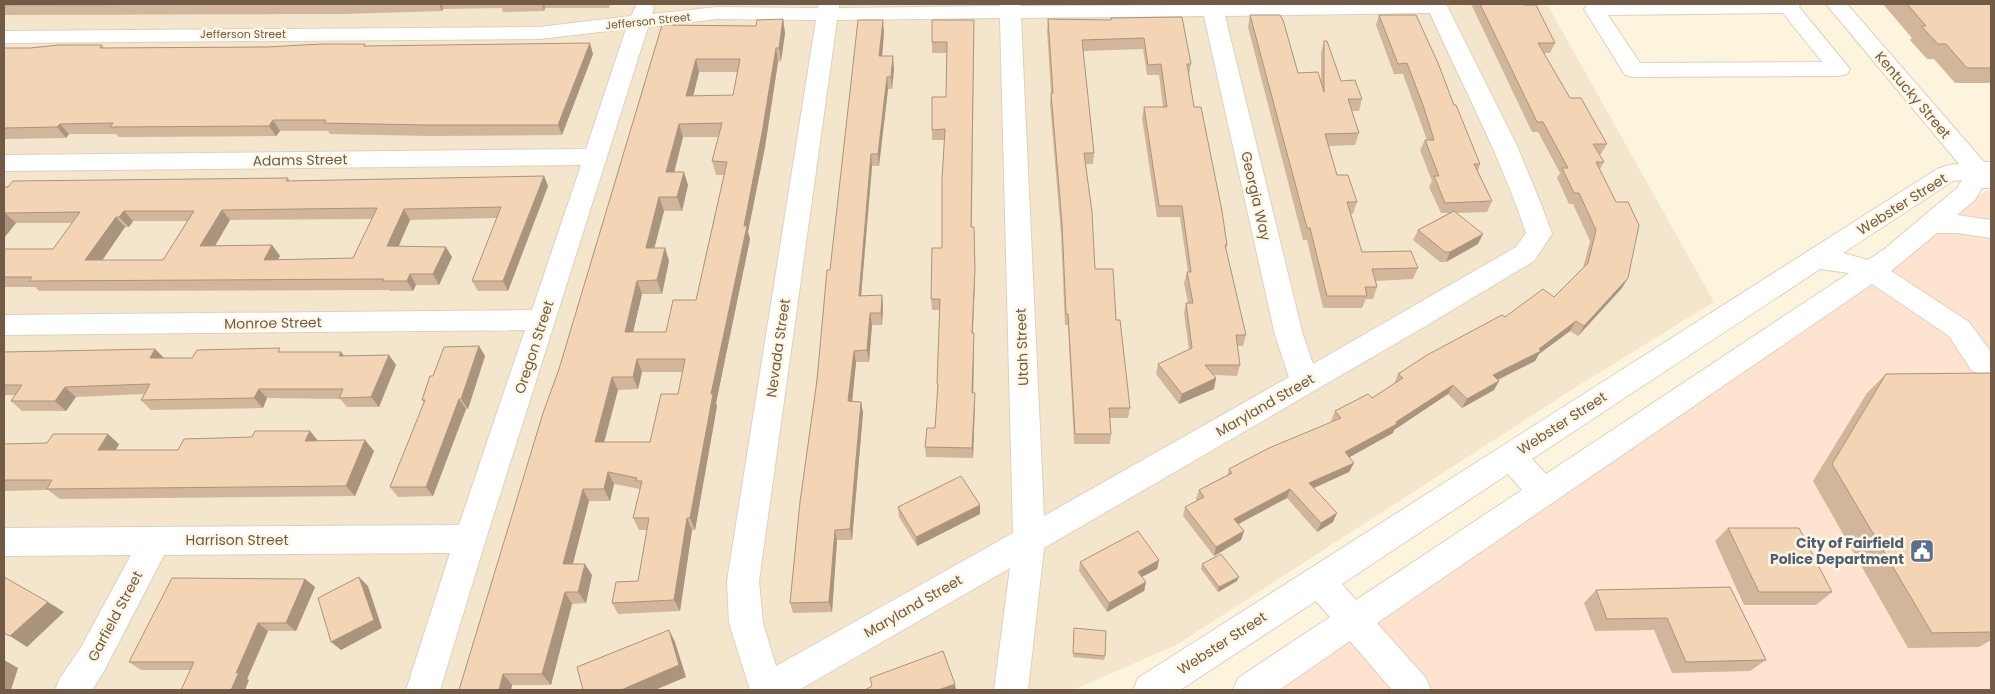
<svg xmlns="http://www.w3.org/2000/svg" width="1995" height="694" viewBox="0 0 1995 694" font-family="Poppins,sans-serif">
<rect width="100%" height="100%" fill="#fdf4dd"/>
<polygon fill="#f4e6cc" points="4,4 1547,4 1714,302 1576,387 1178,644 1073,690 4,690"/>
<polygon fill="#fee3d0" points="1988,190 1991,194 1991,690 1257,690 1347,604"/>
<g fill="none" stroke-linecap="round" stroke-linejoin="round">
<defs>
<g id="minor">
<path d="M637 4H651L654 8 652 14 717 7 818 8 819 4H839V8L1000 6V4H1020V6L1446 4 1517 146 1541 204 1552 234 1534 261 1424 327 1044 548 1028 690H994L1010 568 799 690H750L729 623 727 581 816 20 717 19 648 27 486 539 440 690H406L450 553 164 555 104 671 92 690H55L60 678 80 649 131 555 4 556V528L459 525 525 330 4 335V315L532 310 581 165 4 171V155L586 149 626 29 539 39 4 43V31L539 27 631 16ZM1430 13C1463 87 1501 157 1526 233L1516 247 1313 364 1303 335 1225 16ZM1204 16 1275 335 1289 377 1044 516 1021 18ZM1000 18 1013 533 776 666 763 623 759 581 837 20Z"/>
<path d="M1590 4H1800L1799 7 1850 69 1847 74 1839 76 1633 77 1625 75 1584 9 1587 5ZM1783 13 1822 62 1640 63 1608 15Z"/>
<path d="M1826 4H1847L1984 162H1991V188H1982L1975 200 1957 215 1991 220V238L1957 233H1937L1891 271 1969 322 1991 352V374H1982L1972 371 1949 336 1872 284 1377 623 1426 678 1431 690H1392L1350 641 1279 690H1233L1238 678 1330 617 1316 601 1180 690H1133L1138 678 1937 169 1949 165 1959 164ZM1962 180 1957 188 1883 250 1868 260 1843 253 1953 181ZM1820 269 1849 273 1546 474 1532 459ZM1508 474 1522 490 1356 600 1342 584Z"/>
</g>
</defs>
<use href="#minor" stroke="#e0d0ba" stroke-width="2"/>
<use href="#minor" fill="#fff" fill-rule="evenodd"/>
</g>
<g fill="#d1b69b" fill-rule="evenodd">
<polygon points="4,4 610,4 609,8 545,8 544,11 503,12 502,8 443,9 442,11 343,14 4,15"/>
<polygon points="1471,4 1524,4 1555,43 1550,53 1544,53 1570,98 1607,144 1601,154 1599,154 1604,162 1600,169 1622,288 1578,336 1570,331 1539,354 1535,361 1498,380 1499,381 1494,390 1462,408 1448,394 1394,430 1393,433 1349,457 1354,463 1349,472 1314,488 1333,522 1317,532 1287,498 1238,524 1244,531 1241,540 1214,556 1183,516 1185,507 1197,501 1196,499 1199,490 1227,475 1229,469 1332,422 1331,421 1335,411 1372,398 1394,384 1398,374 1505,317 1554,297 1583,268 1590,241 1573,204 1569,204 1557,178 1560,173 1538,132 1532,132"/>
<polygon points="1883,4 1991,4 1991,81 1990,83 1955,83 1934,59 1927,59 1910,40 1912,38"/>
<polygon points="1250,15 1298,73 1321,82 1321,53 1324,41 1341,81 1362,99 1359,111 1352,111 1359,133 1355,145 1328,146 1337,175 1357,202 1353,214 1350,214 1362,252 1418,268 1413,279 1376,281 1377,287 1373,299 1366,299 1362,308 1323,308 1307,240 1303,240 1248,27"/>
<polygon points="1379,15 1454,105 1480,164 1478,171 1492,201 1487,212 1456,213 1478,244 1446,262 1440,262 1413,240 1418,230 1449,213 1441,213 1429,187 1432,181 1420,150 1425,140 1427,140 1403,74 1394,74 1376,25"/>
<path d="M783 19 785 33 781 61 778 62 765 147 748 232 750 239 716 403 717 406 695 530H692L680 611 618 614 612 603 638 581 647 530H639L633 518 640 489 614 484 610 501H589L573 564 592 575 586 603 572 604 551 685H512L511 690H459L559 369 662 25 756 26ZM699 72H737L733 95 693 96ZM683 137H719L712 161 716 175H724L696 300 666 332H633L642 294H662L669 261 665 248H654L664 211H682L688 185 674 172ZM642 372H683L678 394 650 442H604L618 390 638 389Z"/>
<polygon points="1048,19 1111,20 1191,64 1189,75 1194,107 1227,245 1226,250 1246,335 1243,346 1237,346 1240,365 1237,376 1214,375 1216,378 1214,389 1179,404 1156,374 1158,364 1189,350 1184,313 1186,303 1188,303 1184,283 1187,272 1188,272 1180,217 1157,217 1142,118 1144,107 1163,107 1159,75 1147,75 1143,49 1083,51 1094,153 1093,164 1086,164 1095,269 1116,320 1130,408 1128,418 1110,418 1111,434 1110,444 1074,444 1068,325 1065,325 1061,234 1050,104 1051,93 1047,30"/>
<polygon points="974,20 972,227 974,227 975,279 973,333 974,344 973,393 975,403 973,458 926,457 925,447 935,428 938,394 937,384 940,310 932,310 931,299 942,248 945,140 932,140 932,130 946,97 947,53 932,53 932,42"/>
<polygon points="884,32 882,56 894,69 892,89 888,89 879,166 872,166 861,296 882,295 883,307 882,325 872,325 869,362 856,362 852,401 861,402 863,413 852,540 837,540 832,612 793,613 790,603 830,270"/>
<polygon points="102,45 104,48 366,46 593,54 562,135 430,136 330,134 328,131 280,131 276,136 119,137 116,134 69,134 66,138 4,139 4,48 30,48"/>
<path d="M544 176 548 186 508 291H478L472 281 497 218 410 220 398 246 452 257 439 285H416L413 291H390L389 290 39 291 35 287H4V249H53L72 223H16L4 238V187L288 178 290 181ZM372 219 353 258 278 260 280 256 272 245 215 246 230 220ZM133 221H187L163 260H102L125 227H129Z"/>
<polygon points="479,346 485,356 468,409 466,409 433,496 398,497 390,487 424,403 422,400 433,376"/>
<polygon points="155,349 164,358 192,358 283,352 341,352 344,356 389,355 396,365 379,407 347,407 340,399 267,398 263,408 151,410 141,400 144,394 76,397 66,411 22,411 11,401 15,395 4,395 4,352"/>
<polygon points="1991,373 1991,640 1979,647 1908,648 1813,481 1867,393 1886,374"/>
<polygon points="310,431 318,441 374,451 355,496 60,499 48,490 4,491 4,444 119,444 116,450 178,450 252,437"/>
<polygon points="980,505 980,514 917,546 899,517 898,507"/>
<polygon points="1728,528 1832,592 1816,605 1744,605 1715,541"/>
<polygon points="1159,560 1157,569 1142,577 1146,582 1144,591 1107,612 1079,571 1080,562"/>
<polygon points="1202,564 1237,581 1218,592 1201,569"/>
<polygon points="305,579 315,587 296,631 268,631 247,679 249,680 191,670 141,670 129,662"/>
<polygon points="1730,587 1766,660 1750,671 1672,673 1654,630 1595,631 1584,603 1596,590"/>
<polygon points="1074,632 1105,656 1104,660 1073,657"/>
</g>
<g fill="#aa947e">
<polygon points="439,4 441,4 443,9 442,11"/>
<polygon points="542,4 544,4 545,8 544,11"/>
<polygon points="783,19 785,33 781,61 779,48"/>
<polygon points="883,20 884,32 881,69 879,56"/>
<polygon points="590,43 593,54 562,135 558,125"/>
<polygon points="776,48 778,62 765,147 748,232 750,239 716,403 717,406 695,530 690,518 711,394 744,226"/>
<polygon points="893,56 894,69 892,89 891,77"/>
<polygon points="696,59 699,72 690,109 686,96"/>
<polygon points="887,77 888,89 879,166 878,154"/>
<polygon points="273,120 280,131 276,136 269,126"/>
<polygon points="60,124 69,134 66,138 57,127"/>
<polygon points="679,124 683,137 671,185 666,172"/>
<polygon points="871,154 872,166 860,308 859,296"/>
<polygon points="684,172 688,185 682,211 677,197"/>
<polygon points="544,176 548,186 508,291 503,281"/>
<polygon points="659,197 664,211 651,261 646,248"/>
<polygon points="404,209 410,220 394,257 387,246"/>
<polygon points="222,210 230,220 209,256 200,246"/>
<polygon points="124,211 133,221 129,227 119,217"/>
<polygon points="5,213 16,223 4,238 4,215"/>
<polygon points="116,217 125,227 95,271 85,260"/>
<polygon points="1483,234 1478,244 1446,262 1450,252"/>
<polygon points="272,245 280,256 271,270 264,260"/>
<polygon points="446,247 452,257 439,285 433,274"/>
<polygon points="665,248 669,261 662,294 657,280"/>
<polygon points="975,269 975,279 972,344 972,333"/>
<polygon points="410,274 416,285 413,291 407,281"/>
<polygon points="1628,278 1622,288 1578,336 1584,326"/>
<polygon points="637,281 642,294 630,345 625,332"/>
<polygon points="882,295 883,307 882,325 881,313"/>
<polygon points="870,313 872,325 869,362 867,350"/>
<polygon points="1576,321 1570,331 1539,354 1535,361 1487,385 1493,375 1539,349"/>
<polygon points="974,333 974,344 973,403 972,393"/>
<polygon points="479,346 485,356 468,409 461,399"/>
<polygon points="155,349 165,359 150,358"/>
<polygon points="854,351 856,362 851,413 848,401"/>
<polygon points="341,352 349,362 339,356"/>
<polygon points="389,355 396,365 379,407 371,397"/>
<polygon points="637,359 642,372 638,389 633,377"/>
<polygon points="612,377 618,390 601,454 595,442"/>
<polygon points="1216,378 1214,389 1179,404 1182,394"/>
<polygon points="1499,381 1494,390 1462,408 1467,399"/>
<polygon points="1453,385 1448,394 1394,430 1393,433 1341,462 1345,452 1396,422"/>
<polygon points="65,387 76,397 66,411 55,401"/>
<polygon points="259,389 267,398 263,408 254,398"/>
<polygon points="975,393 975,403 973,458 972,448"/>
<polygon points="459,399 466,409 433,496 426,487"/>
<polygon points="861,402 863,413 852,540 850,529"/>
<polygon points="310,431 319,442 305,441"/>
<polygon points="108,434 119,444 110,460 98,450"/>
<polygon points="365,440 374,451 355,496 346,486"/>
<polygon points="1354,463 1349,472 1305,492 1309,483"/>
<polygon points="608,472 614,484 610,501 604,489"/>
<polygon points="583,489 589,501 570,575 563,564"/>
<polygon points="1290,489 1287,498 1231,528 1234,519"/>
<polygon points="980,505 980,514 917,546 916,537"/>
<polygon points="1337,513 1333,522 1317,532 1321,523"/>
<polygon points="687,518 692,530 680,611 674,600"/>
<polygon points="835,530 837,540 832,612 829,602"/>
<polygon points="1244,531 1241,540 1214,556 1216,547"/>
<polygon points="1159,560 1157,569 1136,580 1138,572"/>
<polygon points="585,564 592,575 586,603 578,592"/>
<polygon points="359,577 368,586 382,628 341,650 331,642"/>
<polygon points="1239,577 1237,581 1218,592 1219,587"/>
<polygon points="305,579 315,587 296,631 286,623"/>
<polygon points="1146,582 1144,591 1107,612 1109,603"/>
<polygon points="565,592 572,604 551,685 542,674"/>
<polygon points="48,602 64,612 27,647 10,636"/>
<polygon points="258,623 268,631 247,679 249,680 245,690 231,690 236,673"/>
<polygon points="669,630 675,642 686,677 655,690 621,690"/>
<polygon points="4,660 18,668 11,690 4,690"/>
<polygon points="503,674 512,685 511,690 499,690"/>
<polygon points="955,684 956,690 938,690"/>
</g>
<g fill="#f3d4b4" stroke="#aa947e" fill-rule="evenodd">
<polygon points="4,4 279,4 4,5"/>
<polygon points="1480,4 1524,4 1524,5 1536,5 1555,43 1538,43 1570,98 1581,98 1607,144 1593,144 1604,162 1596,162 1616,202 1628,202 1639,225 1628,278 1584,326 1576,321 1539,349 1541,351 1493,375 1499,381 1467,399 1453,385 1396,422 1397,424 1345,452 1354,463 1309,483 1337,513 1321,523 1290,489 1234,519 1244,531 1216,547 1185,507 1204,497 1199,490 1232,473 1229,469 1269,448 1341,418 1335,411 1368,394 1372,398 1403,378 1398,374 1427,355 1502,315 1505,317 1543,289 1554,297 1588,263 1596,230 1579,193 1574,193 1562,168 1568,168 1543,122 1537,122"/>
<polygon points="1907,4 1991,4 1991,68 1967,68 1946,44 1938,44 1921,26 1926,26"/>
<polygon points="1250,15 1280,15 1283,20 1298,73 1318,72 1324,92 1324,41 1327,41 1341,81 1355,80 1362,99 1348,99 1359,133 1325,134 1337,175 1348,175 1357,202 1347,202 1362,252 1411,251 1418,268 1372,269 1377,287 1365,287 1367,296 1327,296 1310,228 1307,228"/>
<polygon points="1379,15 1416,15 1438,63 1454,105 1456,105 1480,164 1474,164 1492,201 1445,203 1434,176 1439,176 1425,140 1434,140 1423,105 1407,63 1398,64"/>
<polygon points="1182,17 1191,64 1187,64 1194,107 1201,107 1222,211 1227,245 1225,245 1246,335 1236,335 1240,365 1205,365 1216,378 1182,394 1158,364 1192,348 1186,303 1193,303 1187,272 1191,272 1182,206 1159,206 1144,107 1167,107 1161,64 1148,65 1144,38 1082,40 1094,153 1084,153 1092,212 1095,269 1113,269 1116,320 1120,320 1130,408 1109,408 1111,434 1075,434 1068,314 1066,314 1062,223 1051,93 1053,93 1048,19 1111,20 1111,18"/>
<path d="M783 19 779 48H776L762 133 744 226H747L711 394H713L690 518H687L674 600 612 603 616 582 638 581 649 518H633L642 481H636L637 478 608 472 604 489H583L563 564H585L578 592H565L542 674H503L499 690H459L543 413 559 369 662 25 756 26 757 20ZM696 59H740L733 95 686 96ZM722 123 712 161 727 162 696 300H673L666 332H625L637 281 657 280 665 248H646L659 197H677L684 172H666L679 124ZM637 359H685L678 394H661L650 442H595L612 377H633Z"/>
<polygon points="858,20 883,20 879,56 893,56 891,77 887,77 878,154 871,154 859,296 882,295 881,313 870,313 867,350 854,351 848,401 861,402 850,529 835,530 829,602 790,603 800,502 817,380 827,270 830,270"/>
<polygon points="932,20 974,20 971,227 974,227 975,269 972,333 974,333 972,393 975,393 972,448 925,447 927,428 935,428 938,384 937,384 940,299 931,299 932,248 942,248 942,180 945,129 932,130 932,97 946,97 947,42 932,42"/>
<polygon points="590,43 558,125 425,125 324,123 326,120 273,120 269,126 110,127 113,123 60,124 57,127 4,128 4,48 30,48 59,45 102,45 100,48 267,47 321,44 365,44 364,46"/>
<path d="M544 176 503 281H472L501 207 404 209 387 246 446 247 433 274H410L407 281H383L384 279 29 281 32 277H4V249H53L80 212 5 213 4 215V187H8L13 181 288 178 286 181ZM377 208 353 258 264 260 272 245 200 246 222 210ZM124 211H194L163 260H85L116 217H119Z"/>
<polygon points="1454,211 1483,234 1450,252 1445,252 1418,230"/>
<polygon points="479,346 461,399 459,399 426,487 390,487 425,400 422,400 430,376 433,376 444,347"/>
<polygon points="280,348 278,352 341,352 339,356 389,355 371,397 339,398 343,389 259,389 254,398 141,400 150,384 65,387 55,401 11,401 22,385 4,385 4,352 155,349 150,358 192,358 197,350"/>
<polygon points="1991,373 1991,632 1932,633 1832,464 1886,374"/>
<polygon points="255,431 310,431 305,441 365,440 346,486 47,489 52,480 4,480 4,444 47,443 53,434 108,434 98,450 178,450 184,439 252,437"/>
<polygon points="961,476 980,505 916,537 898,507"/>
<polygon points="1728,528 1799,528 1832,592 1759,592"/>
<polygon points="1138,531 1159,560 1138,572 1146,582 1109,603 1080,562"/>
<polygon points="1221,554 1239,577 1219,587 1202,564"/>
<polygon points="4,577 48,602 10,636 4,633"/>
<polygon points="359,577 374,620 331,642 318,598"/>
<polygon points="172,578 305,579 286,623 258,623 236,673 239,672 231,690 181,690 194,662 129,662"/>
<polygon points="1730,587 1766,660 1686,662 1667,618 1607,619 1596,590"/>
<polygon points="1074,628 1106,631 1105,656 1073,653"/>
<polygon points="669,630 679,665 621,690 583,690 577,667"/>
<polygon points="943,651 955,684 938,690 865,690 872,686 870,678"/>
</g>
<defs>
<symbol id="civic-square" viewBox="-11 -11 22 22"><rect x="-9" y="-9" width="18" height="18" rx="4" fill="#5c6f8a" stroke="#fff7e4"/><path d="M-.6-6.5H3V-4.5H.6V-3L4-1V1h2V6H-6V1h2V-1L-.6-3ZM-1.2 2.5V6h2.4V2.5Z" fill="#fff"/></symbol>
</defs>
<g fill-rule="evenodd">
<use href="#civic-square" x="1908" y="537" width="28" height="28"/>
</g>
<g text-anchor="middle" stroke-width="5" stroke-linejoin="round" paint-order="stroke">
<g font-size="11" fill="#725b46" stroke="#fff7e4">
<text transform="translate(648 21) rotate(-6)" y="4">Jefferson Street</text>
<text x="243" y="38">Jefferson Street</text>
</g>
<g font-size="14" fill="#725b46" stroke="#fff7e4">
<text transform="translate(1913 95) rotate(50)" y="5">Kentucky Street</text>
<text transform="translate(300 160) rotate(-1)" y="5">Adams Street</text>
<text transform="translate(1256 196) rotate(77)" y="5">Georgia Way</text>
<text transform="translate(1902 204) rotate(-32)" y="5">Webster Street</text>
<text transform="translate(273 323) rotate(-1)" y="5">Monroe Street</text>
<text transform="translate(534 347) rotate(-72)" y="5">Oregon Street</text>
<text transform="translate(1022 347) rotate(-92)" y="5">Utah Street</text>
<text transform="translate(778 348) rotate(-82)" y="5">Nevada Street</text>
<text transform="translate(1265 405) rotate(-30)" y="5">Maryland Street</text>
<text transform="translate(1562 423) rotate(-33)" y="5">Webster Street</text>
<text x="237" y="545">Harrison Street</text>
<text transform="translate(913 606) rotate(-30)" y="5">Maryland Street</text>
<text transform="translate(115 616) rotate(-62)" y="5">Garfield Street</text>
<text transform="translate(1222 643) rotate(-33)" y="5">Webster Street</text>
</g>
<g font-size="14" font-weight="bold" fill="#4e5e75" stroke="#fff7e4" text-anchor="end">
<text x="1904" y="548">City of Fairfield<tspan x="1904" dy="16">Police Department</tspan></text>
</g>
</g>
<rect width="1995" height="694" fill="none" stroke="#725b46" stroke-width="10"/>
</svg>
